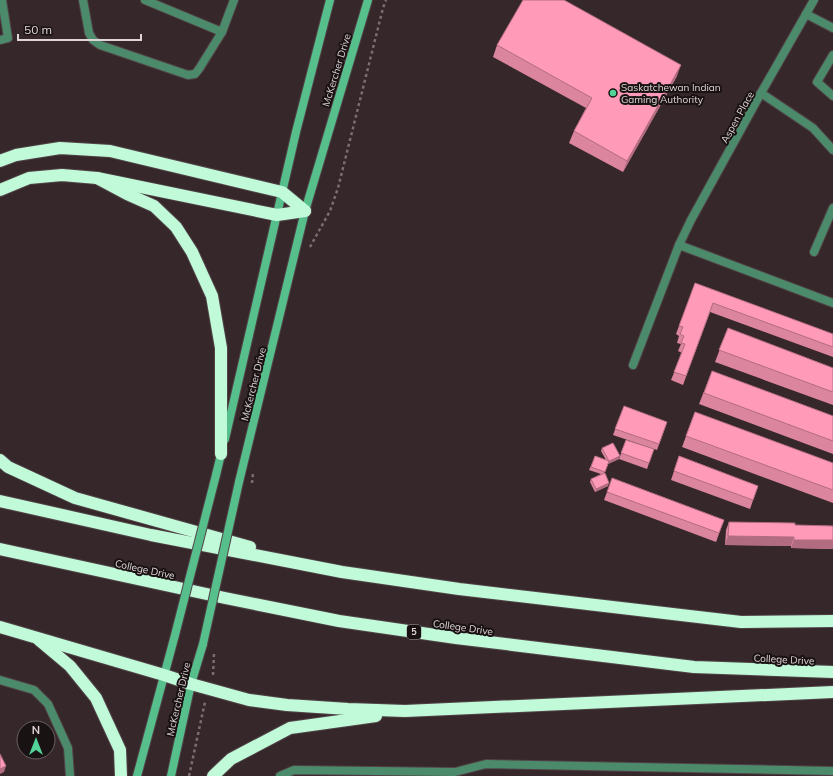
<svg xmlns="http://www.w3.org/2000/svg" width="833" height="776" viewBox="0 0 833 776" font-family="Mulish,sans-serif">
<rect width="100%" height="100%" fill="#36272b"/>
<g fill="none" stroke-linecap="round" stroke-linejoin="round">
<defs>
<g id="lane">
<polyline points="83,0 89,33 93,40 100,45 188,75 195,74 199,69 222,32 234,0"/>
<polyline points="145,0 222,32"/>
<polyline points="806,14 833,28"/>
<polyline points="0,40 8,38 2,0"/>
<polyline points="833,55 817,82 833,96"/>
<polyline points="761,93 813,128 833,150"/>
<polyline points="814,252 833,208"/>
<polyline points="0,680 34,690 48,704 68,748 70,776"/>
<polyline points="280,776 294,770 455,772 486,764 833,771"/>
</g>
<g id="street">
<polyline points="679,245 833,303"/>
<polyline points="633,365 679,245 691,220 761,93 814,0"/>
</g>
<g id="secondary">
<polyline points="225,439 296,132 330,0"/>
<polyline points="216,475 222,450"/>
<polyline points="239,482 305,211 368,0"/>
<polyline points="137,776 175,635"/>
<polyline points="171,776 191,684 203,644"/>
</g>
<g id="highway">
<polyline points="0,161 16,155 60,148 110,151 282,192 305,211"/>
<polyline points="97,178 127,194 154,206 176,227 192,252 212,296 221,348 221,454"/>
<polyline points="0,190 29,178 62,175 97,178 277,215 305,211"/>
<polyline points="0,460 8,467 75,498 250,547"/>
<polyline points="0,501 151,535 342,572 459,589 741,622 833,621"/>
<polyline points="0,549 225,598 339,621 456,638 694,667 833,672"/>
<polyline points="0,627 164,675 191,684 249,700 287,705 348,709 405,711 833,692"/>
<polyline points="39,640 70,666 96,698 120,750 121,776"/>
<polyline points="213,776 231,759 290,728 376,716"/>
</g>
</defs>
<use href="#lane" stroke="#514347" stroke-width="10"/>
<use href="#street" stroke="#514347" stroke-width="10"/>
<use href="#secondary" stroke="#514347" stroke-width="10"/>
<use href="#highway" stroke="#514347" stroke-width="14"/>
<g stroke="#7b6e71" stroke-width="2.5" stroke-dasharray="3 3" stroke-linecap="butt">
<polyline points="310,247 330,211 338,188 383,8 386,0"/>
<polyline points="213,675 214,654"/>
<polyline points="189,776 205,702"/>
</g>
<use href="#lane" stroke="#4b8a6a" stroke-width="8"/>
<use href="#street" stroke="#4b8a6a" stroke-width="8"/>
<use href="#secondary" stroke="#56bf8c" stroke-width="8"/>
<use href="#highway" stroke="#c0fad9" stroke-width="12"/>
<defs>
<g id="secondary-bridge">
<polyline points="175,635 216,475"/>
<polyline points="203,644 239,482"/>
</g>
</defs>
<use href="#secondary-bridge" stroke="#514347" stroke-width="10" stroke-linecap="butt"/>
<polyline stroke="#7b6e71" stroke-width="2.5" stroke-dasharray="3 3" stroke-linecap="butt" points="252,483 253,473"/>
<use href="#secondary-bridge" stroke="#56bf8c" stroke-width="8"/>
</g>
<g fill="#db859e">
<polygon points="497,45 677,76 623,172 569,143 574,131 586,108 493,57"/>
<polygon points="695,283 833,334 833,357 710,312 683,385 671,380 682,353 678,351 681,344 677,343 679,336 676,334"/>
<polygon points="728,328 833,368 833,405 715,362"/>
<polygon points="712,371 833,416 833,454 699,404"/>
<polygon points="624,406 667,422 657,450 613,435"/>
<polygon points="695,412 833,463 833,503 682,447"/>
<polygon points="626,440 654,449 647,469 619,459"/>
<polygon points="602,448 619,459 608,464 604,473 608,486 595,492 590,482 591,479 601,474 589,470 595,456 606,460 601,451"/>
<polygon points="679,456 758,486 750,509 671,480"/>
<polygon points="607,492 724,520 716,542 604,500"/>
<polygon points="729,522 795,525 833,526 833,549 791,548 791,546 725,545 726,530"/>
</g>
<g fill="#b26c81">
<polygon points="681,65 677,76 623,172 627,161"/>
<polygon points="620,456 619,459 608,464 609,461"/>
<polygon points="609,483 608,486 595,492 596,489"/>
<polygon points="728,536 794,537 791,546 725,545"/>
<polygon points="794,540 833,540 833,549 791,548"/>
<polygon points="6,766 4,772 0,774 0,769"/>
</g>
<g fill="#ff9bb8" stroke="#b26c81">
<polygon points="523,0 564,0 681,65 627,161 574,131 592,98 497,45"/>
<polygon points="695,283 833,334 833,347 713,303 686,376 674,372 685,344 681,343 684,336 680,334 683,327 679,326"/>
<polygon points="728,328 833,368 833,392 719,350"/>
<polygon points="712,371 833,416 833,441 704,393"/>
<polygon points="624,406 667,422 659,444 615,429"/>
<polygon points="695,412 833,463 833,490 686,436"/>
<polygon points="626,440 654,449 649,463 621,453"/>
<polygon points="613,443 620,456 609,461 602,448"/>
<polygon points="595,456 609,461 605,472 591,467"/>
<polygon points="679,456 758,486 753,500 674,471"/>
<polygon points="605,473 609,483 596,489 591,479"/>
<polygon points="612,478 724,520 719,533 607,492"/>
<polygon points="729,522 795,523 795,525 833,526 833,540 794,540 794,537 728,536"/>
<polygon points="0,754 6,766 0,769"/>
</g>
<circle fill="#52d397" stroke="#191213" stroke-width="1.5" cx="613" cy="93" r="4"/>
<g text-anchor="middle" stroke-width="4" stroke-linejoin="round" paint-order="stroke">
<rect fill="#191213" stroke="#a49b9d" stroke-width="1" x="407" y="625" width="14" height="14" rx="3"/>
<g font-size="9" font-weight="bold" fill="#e0d6d8">
<text x="414" y="635">5</text>
</g>
<g font-size="10" fill="#e0d6d8" stroke="#191213">
<text transform="translate(336 70) rotate(-73)" y="4">McKercher Drive</text>
<text transform="translate(737 117) rotate(-61)" y="4">Aspen Place</text>
<text transform="translate(253 384) rotate(-76)" y="4">McKercher Drive</text>
<text transform="translate(145 569) rotate(12)" y="4">College Drive</text>
<text transform="translate(463 627) rotate(8)" y="4">College Drive</text>
<text transform="translate(784 659) rotate(3)" y="4">College Drive</text>
<text transform="translate(178 699) rotate(-77)" y="4">McKercher Drive</text>
</g>
<g font-size="10" fill="#e0d6d8" stroke="#191213" text-anchor="start">
<text x="621" y="91">Saskatchewan Indian<tspan x="621" dy="12">Gaming Authority</tspan></text>
</g>
</g>
<g transform="translate(36 740)"><circle r="19" fill="#191213" stroke="#696062"/>
<path d="M0-3L7 15L0 10L-7 15Z" fill="#52d397"/>
<text y="-6" font-size="11" font-weight="bold" text-anchor="middle" fill="#e0d6d8">N</text>
</g>
<path d="M18 34v6h123v-6" fill="none" stroke="#e0d6d8" stroke-width="2"/>
<text x="24" y="34" font-size="12" fill="#e0d6d8" stroke="#191213" stroke-width="3" paint-order="stroke">50 m</text>
</svg>
